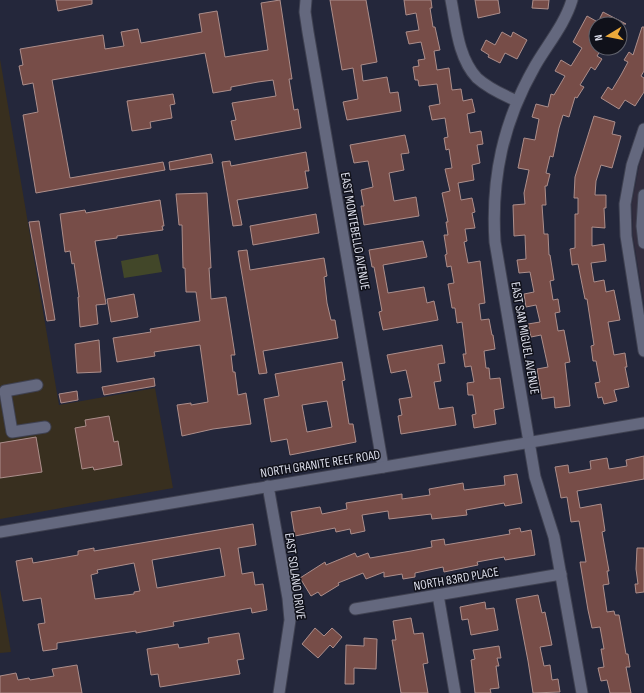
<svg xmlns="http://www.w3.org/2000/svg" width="644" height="693" viewBox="0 0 644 693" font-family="'Sofia Sans Condensed',sans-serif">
<rect width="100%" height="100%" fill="#24273b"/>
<g fill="#382f1f">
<polygon points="0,59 59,405 155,388 173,488 0,519"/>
<polygon points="0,589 11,652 0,653"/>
</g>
<polygon fill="#322d3e" points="644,151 644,304 633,236 632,203 639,166"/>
<polygon fill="#424729" points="158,254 162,272 124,278 121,261"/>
<g fill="#774d48" stroke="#ac8e8b" fill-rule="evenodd">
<polygon points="56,0 92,0 92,4 58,11"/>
<polygon points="280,0 292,79 289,79 294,110 298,109 301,128 235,140 231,121 236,120 232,103 276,96 273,80 258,82 231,87 231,90 213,93 205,53 52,80 70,178 163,162 165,170 36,193 23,115 38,112 33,83 23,85 19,66 23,65 20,49 103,35 105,49 124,46 121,32 138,29 141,43 202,32 199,14 217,11 225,57 268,50 261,3"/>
<polygon points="330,0 366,0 377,62 361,65 363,81 387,77 390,93 398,92 401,111 347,120 343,102 358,99 353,68 342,70"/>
<polygon points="404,0 431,0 432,8 430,8 433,27 435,27 440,50 434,51 437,70 449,68 452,90 461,89 463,101 472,99 475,112 467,114 470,133 481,131 483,144 477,145 480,163 472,165 474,180 458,183 461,200 472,198 475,212 472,213 475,228 465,229 467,241 464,242 468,263 480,261 485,303 479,304 481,320 489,319 492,335 493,335 495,349 484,351 486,368 489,368 490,379 500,378 504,408 494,410 496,424 474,428 472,415 476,414 473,395 468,395 467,383 474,382 471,366 465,367 463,354 466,354 462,322 457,323 455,308 452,308 448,284 454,283 451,266 447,267 445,255 447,254 444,235 448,235 446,222 448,222 442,193 450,191 445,169 452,168 449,149 446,150 444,138 448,137 445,118 432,120 429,106 440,104 437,84 419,86 418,80 415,80 413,67 419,66 418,60 425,59 421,42 409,44 406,32 419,30 416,13 406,15"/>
<polygon points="475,0 498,0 500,13 478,18"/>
<polygon points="533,0 549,0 548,9 532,8"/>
<polygon points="603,12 626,24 597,24"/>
<polygon points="587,16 596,21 596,48 602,48 597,56 602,59 595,70 591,67 580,85 584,87 577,98 575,97 569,117 563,115 559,128 553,157 550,156 546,173 550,174 547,186 545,186 546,205 542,205 544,234 548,234 549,255 550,255 554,280 550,281 553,300 558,299 560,312 555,313 558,331 564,330 570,362 565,363 570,406 555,408 554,397 542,399 537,369 548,367 541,335 531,337 528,324 540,322 536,305 526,307 524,294 534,292 530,272 519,273 517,260 526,259 525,235 514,236 513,205 525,204 524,193 529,170 518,168 524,138 535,140 539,119 532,117 536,104 548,107 551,94 554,95 565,76 555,71 561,60 571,66 582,48 573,42"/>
<polygon points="642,27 644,27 644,71 641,76 644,78 644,92 635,106 625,100 619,109 601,98 608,87 612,90 621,75 628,62 624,60 629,52 633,55"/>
<polygon points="502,32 511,37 513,32 527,40 517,59 505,53 500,63 488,57 489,55 481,50 486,40 495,45"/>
<polygon points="173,94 175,104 170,105 172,118 150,122 151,128 132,131 127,101"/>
<polygon points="594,116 615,122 612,134 621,136 612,168 601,165 596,181 595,195 606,195 606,208 604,208 605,228 592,227 592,246 604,244 606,261 591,263 594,282 604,280 606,292 614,290 620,320 608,322 614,355 625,353 627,367 625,367 629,387 614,390 617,401 604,404 602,397 598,398 595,383 600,382 596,361 593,361 591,346 594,345 587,299 585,299 578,264 572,265 570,249 575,248 575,214 578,214 578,198 574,198 575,177"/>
<polygon points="405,135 409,153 401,154 404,170 389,173 394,201 416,197 419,216 364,225 361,206 364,206 361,190 373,187 368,161 354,163 350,145"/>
<polygon points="306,152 309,171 305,171 308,188 237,200 242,225 233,226 222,162 230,161 231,166"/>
<polygon points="211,154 213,163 170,170 169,162"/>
<polygon points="207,193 211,268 209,268 211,299 226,297 235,355 231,355 233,372 235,372 238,395 246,393 251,424 213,429 182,436 177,405 191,403 191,405 208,402 200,345 154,352 155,356 117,362 113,338 151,332 150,329 200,321 196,292 186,292 185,268 183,268 182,225 179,225 176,194"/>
<polygon points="160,200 164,226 162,226 163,230 117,236 117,238 95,241 106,304 96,305 98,324 80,327 78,297 79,297 74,263 72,264 70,251 65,252 60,214 85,210 86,213"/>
<polygon points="316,214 319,233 253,245 250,226"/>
<polygon points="39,221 55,320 47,321 29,222"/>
<polygon points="423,241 427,257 383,265 388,293 424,287 427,303 434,301 438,320 383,330 379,312 382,311 374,267 372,267 369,250"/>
<polygon points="247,250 250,270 324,258 327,276 324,277 327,303 331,320 335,320 338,338 263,351 267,373 259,374 238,251"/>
<polygon points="134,294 138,317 111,322 107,299"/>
<polygon points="99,340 101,372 77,373 75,344"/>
<polygon points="442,345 445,363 438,364 441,381 434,382 439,409 453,407 456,425 401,434 398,416 402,415 399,399 412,397 406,370 391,373 387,355"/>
<path d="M342 362 345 380 342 381 349 424H353L356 442 290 455 287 439 271 442 264 399 279 396 275 374ZM327 401 332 427 307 432 302 405Z"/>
<polygon points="154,378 155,386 104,395 102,387"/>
<polygon points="77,391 78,400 61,403 59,394"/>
<polygon points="109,416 114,442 118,441 122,465 94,470 93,467 82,469 75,428 86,426 85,420"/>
<polygon points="36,437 42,472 0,478 0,443"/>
<polygon points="644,456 644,479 577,491 580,508 601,504 605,531 602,532 609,571 607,571 609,584 603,585 607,612 614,611 615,615 619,615 626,654 628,654 630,667 626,667 631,693 610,693 607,680 601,681 598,668 604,667 601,649 604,649 600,627 592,628 588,610 580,562 586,562 579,521 571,522 567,497 561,498 555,467 568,465 569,473 591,469 590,461 607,458 609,469 627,466 626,460"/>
<polygon points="517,474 522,503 505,506 504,503 482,507 466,510 467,515 432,519 431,514 389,519 388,511 362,515 365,531 351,534 350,529 336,532 335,528 295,536 291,512 320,507 322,514 347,509 346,503 402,494 402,499 430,495 429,489 463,483 464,490 505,485 504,476"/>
<path d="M253 524 256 545 238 548 242 574 253 572 255 585 263 584 267 610 252 613 251 608 173 622 174 626 136 633V631L57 643V649L43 651 38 624 45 623 41 598 23 601 16 561 32 558 33 563 78 555V551L94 548V551ZM220 548 225 576 157 588 152 560ZM134 563 140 591 134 592V594L95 599 91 575 98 573 97 570Z"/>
<polygon points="520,528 521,532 531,530 535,555 505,560 504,557 477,562 478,565 444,572 443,567 415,573 415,577 403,579 402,574 384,577 384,572 366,579 363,573 338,583 339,585 321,596 318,592 311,596 300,578 325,562 326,565 355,553 357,557 368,553 370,558 411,551 432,547 431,541 444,539 445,545 510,534 509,530"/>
<polygon points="637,548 644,548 644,592 636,593 635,584 638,584 636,569"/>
<polygon points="538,595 542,613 545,612 552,645 540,647 544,666 550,665 552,680 558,679 560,692 533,693 528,661 516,599"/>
<polygon points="485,602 486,609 494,608 498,630 471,635 468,619 462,620 460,607"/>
<polygon points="411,618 414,634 423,633 428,663 423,664 428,693 401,693 392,640 396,640 393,621"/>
<polygon points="315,628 324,636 332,628 342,637 333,648 330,645 318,658 302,644"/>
<polygon points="239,633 244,659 237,660 240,674 160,687 158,674 151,675 147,649 178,644 179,648 209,643 208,638"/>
<polygon points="364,638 377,639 376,669 354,668 354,684 345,684 346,645 364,646"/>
<polygon points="499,646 501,658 497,658 499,666 496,666 499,688 490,689 491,693 475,693 471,660 475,659 473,650"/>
<polygon points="77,665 82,693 0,693 0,676 16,673 18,680 29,678 30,680 54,676 52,669"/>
</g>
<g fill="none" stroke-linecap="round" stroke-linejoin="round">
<defs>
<g id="minor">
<polyline points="306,0 305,12 308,32 383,467"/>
<path d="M451 0C456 25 458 58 477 78 488 88 503 95 517 101"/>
<path d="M572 0C565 24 547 45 535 66 503 122 491 178 495 242L535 477 554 537 582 693"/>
<polyline points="644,129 632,165 625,204 626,236 644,351"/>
<polyline points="644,195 642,226 644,243"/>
<polyline points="37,385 5,391 12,432 45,427"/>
<polyline points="268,486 288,598 290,620 279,693"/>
<polyline points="0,532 644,423"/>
<polyline points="438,595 455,693"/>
<polyline points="355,609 561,574"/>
</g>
</defs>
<use href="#minor" stroke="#3f4151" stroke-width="13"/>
<use href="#minor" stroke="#64687e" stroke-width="11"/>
</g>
<g text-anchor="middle" stroke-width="3" stroke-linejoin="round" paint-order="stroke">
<g font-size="13" fill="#dbddea" stroke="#10111a">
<text transform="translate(356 231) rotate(80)" y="5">EAST MONTEBELLO AVENUE</text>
<text transform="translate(526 338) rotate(80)" y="5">EAST SAN MIGUEL AVENUE</text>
<text transform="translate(320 463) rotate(-9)" y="5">NORTH GRANITE REEF ROAD</text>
<text transform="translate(296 576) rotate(82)" y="5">EAST SOLANO DRIVE</text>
<text transform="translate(456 578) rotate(-10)" y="5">NORTH 83RD PLACE</text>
</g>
</g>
<g transform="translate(608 36) rotate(260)"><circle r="19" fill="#10111a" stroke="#61636d"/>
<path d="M0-3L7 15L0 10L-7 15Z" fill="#eca93a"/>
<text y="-6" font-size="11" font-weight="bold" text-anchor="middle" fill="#dbddea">N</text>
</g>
</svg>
